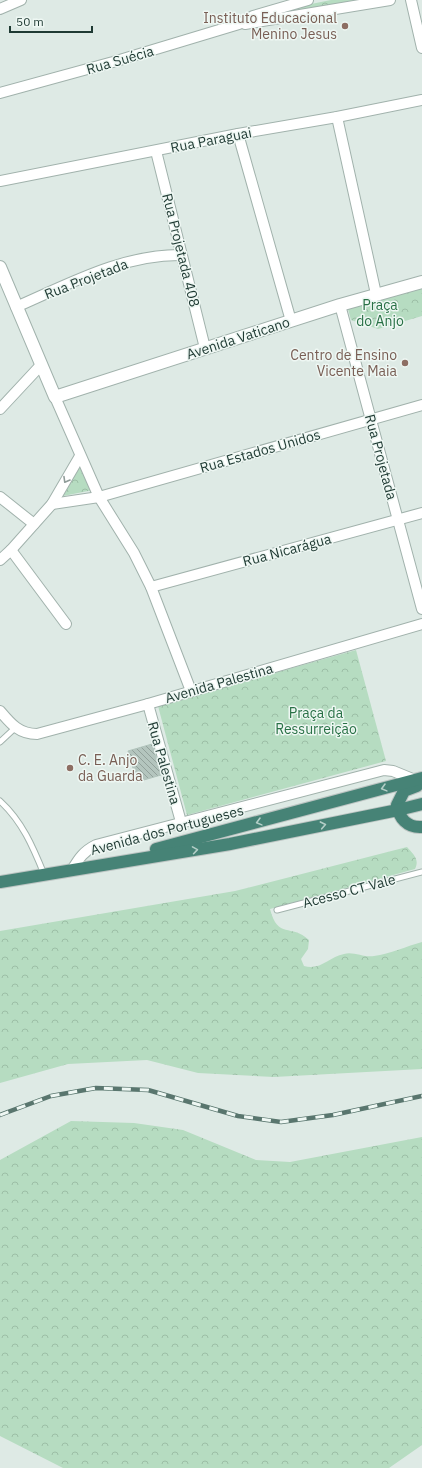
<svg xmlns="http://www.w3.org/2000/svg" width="422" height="1468" viewBox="0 0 422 1468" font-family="'IBM Plex Sans',sans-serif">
<defs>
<pattern id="forest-crowns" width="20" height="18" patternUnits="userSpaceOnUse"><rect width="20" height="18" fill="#b6dcc1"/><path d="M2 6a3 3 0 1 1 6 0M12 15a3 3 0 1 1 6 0" fill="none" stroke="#9cbea6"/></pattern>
<pattern id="building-back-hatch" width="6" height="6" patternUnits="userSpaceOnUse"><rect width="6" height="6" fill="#b4c5be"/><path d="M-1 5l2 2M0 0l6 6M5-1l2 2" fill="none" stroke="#92a19b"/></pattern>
</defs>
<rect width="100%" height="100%" fill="#deeae5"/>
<g fill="url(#forest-crowns)">
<polygon points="331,0 365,0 273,17 281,10"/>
<polygon points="422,286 422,316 378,329 351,320 348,309 359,303"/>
<polygon points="81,465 93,490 63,496"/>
<polygon points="356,650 386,761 187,815 158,706"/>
<path d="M407 847C413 854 420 859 415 869L270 909C278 940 291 923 309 940L308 949 301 959 304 966C320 971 329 957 344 954 353 951 365 958 374 956 390 954 407 946 422 942V1069L274 1077 198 1073 147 1060 68 1064 0 1083V931L235 891Z"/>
<polygon points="71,1121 134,1123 183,1130 256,1160 290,1162 422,1137 422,1445 389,1468 63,1468 0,1436 0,1160"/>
</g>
<polygon fill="url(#building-back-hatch)" stroke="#b1c4bc" points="152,744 161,775 137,782 128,751"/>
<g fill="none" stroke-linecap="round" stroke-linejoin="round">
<defs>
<g id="service">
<polyline points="0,742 15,728"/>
<path d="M0 801C22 821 33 847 44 874"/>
<polyline points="277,910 422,872"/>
</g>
<g id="minor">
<polyline points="411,0 422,48"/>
<polyline points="0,9 21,0"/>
<polyline points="245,24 390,0"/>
<polyline points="0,93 113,62 239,24 253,16 308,0"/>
<polyline points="337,117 376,294"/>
<polyline points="238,134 291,321"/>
<polyline points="156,151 205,348"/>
<polyline points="0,181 238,134 337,117 422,100"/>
<polyline points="340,305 422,609"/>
<path d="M16 307C69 284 123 254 182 255"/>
<polyline points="55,397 99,497 134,553 151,587 191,691"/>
<polyline points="0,409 41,365"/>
<polyline points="0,497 34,524"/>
<polyline points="52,504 99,497 422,405"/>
<polyline points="11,550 66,624"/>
<polyline points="0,560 11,550 52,504 80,456"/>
<polyline points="151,587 422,513"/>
<polyline points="148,704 181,822"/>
<path d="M0 711C11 724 19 734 37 734L148 704 422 624"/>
<path d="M72 870C79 858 84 851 96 845L384 770 393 771 415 780"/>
</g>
<polyline id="tertiary" points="0,267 55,397 340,305 422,282"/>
<g id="trunk">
<path d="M417 786 404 791 397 805C399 818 407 828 422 827"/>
<polyline points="156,849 422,778"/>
<polyline points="0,882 230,844 398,810 422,804"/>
</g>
</defs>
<use href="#service" stroke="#a1b2ac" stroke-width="7"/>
<use href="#minor" stroke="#a1b2ac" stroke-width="12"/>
<use href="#tertiary" stroke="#a1b2ac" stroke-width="14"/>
<use href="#trunk" stroke="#bcc4c2" stroke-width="14"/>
<use href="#service" stroke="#fff" stroke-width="5"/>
<use href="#minor" stroke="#fff" stroke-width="10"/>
<use href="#tertiary" stroke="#fff" stroke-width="12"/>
<use href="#trunk" stroke="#468376" stroke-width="12"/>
<defs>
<polyline id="rail" points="0,1115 51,1096 96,1088 148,1090 238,1116 281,1122 333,1115 422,1096"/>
</defs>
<use href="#rail" stroke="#59766e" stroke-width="4.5"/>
<use href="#rail" stroke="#eef7f3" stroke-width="3" stroke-dasharray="9" stroke-linecap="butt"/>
</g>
<defs><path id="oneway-chevron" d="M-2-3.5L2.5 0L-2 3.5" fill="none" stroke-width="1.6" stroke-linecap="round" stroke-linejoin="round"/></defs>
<use stroke="#8f9c99" href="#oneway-chevron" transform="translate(66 480) rotate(120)"/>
<g stroke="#b3cec7">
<use href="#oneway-chevron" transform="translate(384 788) rotate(165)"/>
<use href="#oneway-chevron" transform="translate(259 822) rotate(165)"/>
<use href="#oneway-chevron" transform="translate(323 825) rotate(-11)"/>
<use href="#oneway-chevron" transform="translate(195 850) rotate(-9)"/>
</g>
<g fill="#8d6e63" stroke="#eef7f3" stroke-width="1.5">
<circle cx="345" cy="26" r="4"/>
<circle cx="405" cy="363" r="4"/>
<circle cx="70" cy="768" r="4"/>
</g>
<g text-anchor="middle" stroke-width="3" stroke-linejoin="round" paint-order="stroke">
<g font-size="14" fill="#785e54" stroke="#eef7f3" text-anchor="end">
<text x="337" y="23">Instituto Educacional<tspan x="337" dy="16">Menino Jesus</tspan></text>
<text x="397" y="360">Centro de Ensino<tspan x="397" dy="16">Vicente Maia</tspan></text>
<text x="78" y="765" text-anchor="start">C. E. Anjo<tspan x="78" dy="16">da Guarda</tspan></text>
</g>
<g font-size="14" fill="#1f3a33" stroke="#eef7f3">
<text transform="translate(120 60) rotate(-16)" y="5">Rua Suécia</text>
<text transform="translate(211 140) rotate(-11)" y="5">Rua Paraguai</text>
<text transform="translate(181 250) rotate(76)" y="5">Rua Projetada 408</text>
<text transform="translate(86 279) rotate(-21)" y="5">Rua Projetada</text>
<text transform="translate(238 338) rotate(-18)" y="5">Avenida Vaticano</text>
<text transform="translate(260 451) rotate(-16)" y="5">Rua Estados Unidos</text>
<text transform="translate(381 457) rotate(75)" y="5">Rua Projetada</text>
<text transform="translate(287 550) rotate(-15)" y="5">Rua Nicarágua</text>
<text transform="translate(219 683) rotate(-16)" y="5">Avenida Palestina</text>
<text transform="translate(164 763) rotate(74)" y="5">Rua Palestina</text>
<text transform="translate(167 830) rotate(-15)" y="5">Avenida dos Portugueses</text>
<text transform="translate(349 891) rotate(-15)" y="5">Acesso CT Vale</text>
</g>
<g font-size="14" fill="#297146" stroke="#eef7f3">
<text x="380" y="310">Praça<tspan x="380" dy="16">do Anjo</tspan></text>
<text x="316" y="718">Praça da<tspan x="316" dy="16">Ressurreição</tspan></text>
</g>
</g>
<path d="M10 26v6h82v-6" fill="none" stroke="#1f3a33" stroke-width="2"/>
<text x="16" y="26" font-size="12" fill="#1f3a33" stroke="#eef7f3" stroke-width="3" paint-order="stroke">50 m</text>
</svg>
